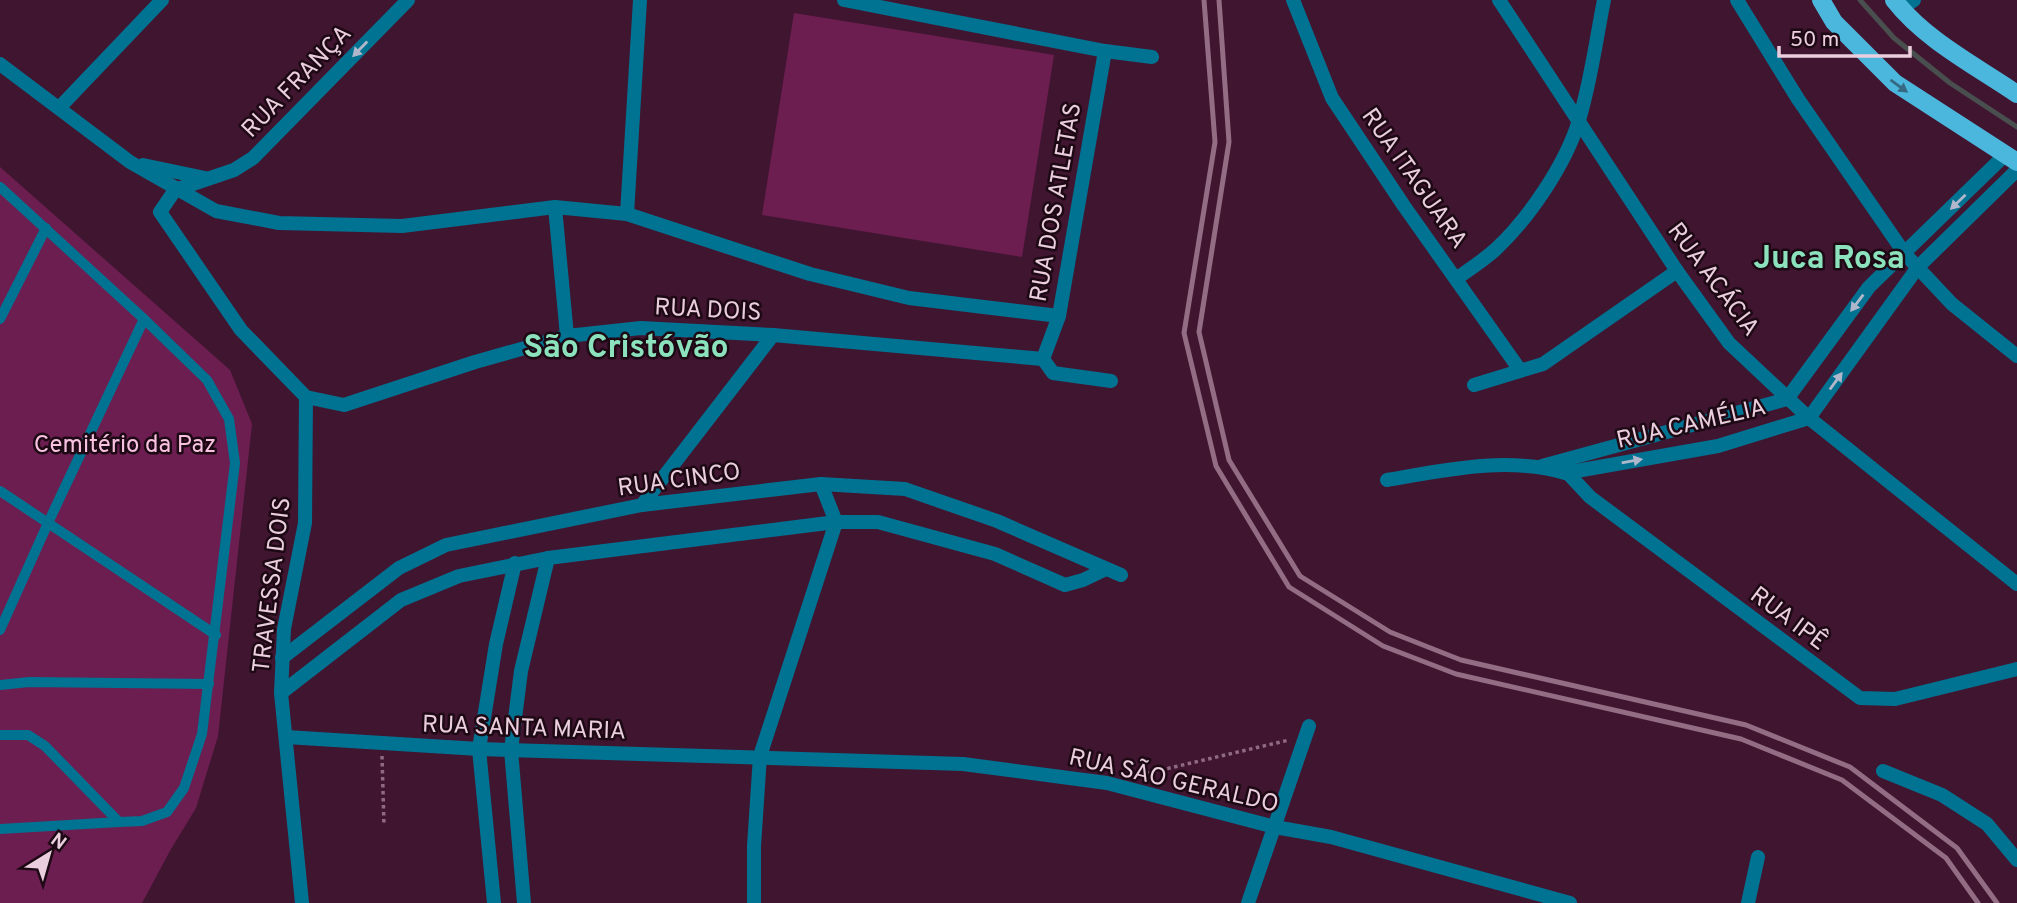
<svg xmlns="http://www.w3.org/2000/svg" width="2017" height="903" viewBox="0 0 2017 903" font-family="Overpass,sans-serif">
<rect width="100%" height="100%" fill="#401530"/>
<g fill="#6c1e51">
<polygon points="794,13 1054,55 1022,257 762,215"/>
<polygon points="0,167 230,370 252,424 218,736 196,808 171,849 142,903 0,903"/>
</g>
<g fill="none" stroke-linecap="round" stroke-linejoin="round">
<polyline stroke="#494f4e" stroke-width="5" points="1860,0 1894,38 1950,83 2017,127"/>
<g stroke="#8f6b81" stroke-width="3.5" stroke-dasharray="3.5 3.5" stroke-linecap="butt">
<polyline points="382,756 384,826"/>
<polyline points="1140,775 1289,740"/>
</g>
<g stroke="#007392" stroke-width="10">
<polyline points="0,187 144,319 207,380 229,419 235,463 202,734 184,788 167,812 142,821 119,822 45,746 28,735 0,735"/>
<polyline points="0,319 46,228"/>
<polyline points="0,491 216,635"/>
<polyline points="0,630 48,523 144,319"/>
<polyline points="0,685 29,682 209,684"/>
<polyline points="0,829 119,822"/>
</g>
<g stroke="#007392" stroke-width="14">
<polyline points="844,0 1105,51 1152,57"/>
<polyline points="1293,0 1332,98 1404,206 1520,370"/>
<polyline points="1499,0 1677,271 1729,343 1809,418 2017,584"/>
<polyline points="1737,0 1798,99 1905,254 1952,304 2017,356"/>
<polyline points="1901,9 1914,0"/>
<polyline points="0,64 130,162 216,211 279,223 402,226 555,207 627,214 810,274 909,298 1059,316"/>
<polyline points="59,108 162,0"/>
<polyline points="143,165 205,178"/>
<polyline points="175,190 234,170 253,158 408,0"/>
<polyline points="175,190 160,212 241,330 306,397"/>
<polyline points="555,207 567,336"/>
<polyline points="627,214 640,0"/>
<path d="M1457 278C1470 269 1484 260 1496 249 1529 218 1566 164 1579 120 1591 81 1596 40 1604 0"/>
<polyline points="1043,359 1059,316 1105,51"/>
<polyline points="1474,385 1543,364 1677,271"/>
<polyline points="306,397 344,405 475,362 567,336 641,328 773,335 1043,359 1053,373 1111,381"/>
<polyline points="1542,466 1787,399 1869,287 2006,154"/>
<polyline points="1562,467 1590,497 1860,698 1895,699 2017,669"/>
<path d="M1387 480C1445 470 1508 456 1565 473L1718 446 1809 418 1918 267 2017 170"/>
<polyline points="642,505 773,335"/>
<polyline points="282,658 399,568 446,545 642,505 821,484 905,489 997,521 1121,575"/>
<polyline points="281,693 401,600 459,576 548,558 836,522 878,522 995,554 1065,585 1083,580 1106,569"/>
<polyline points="286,737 479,749 963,764 1107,783 1275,827 1331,837 1570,903"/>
<polyline points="1883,771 1942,795 1987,824 2017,860"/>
<polyline points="302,903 281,693 284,629 305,523 306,397"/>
<polyline points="494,903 479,749 496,644 515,563"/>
<polyline points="524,903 511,750 521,671 548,558"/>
<polyline points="754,903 754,846 760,756 836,522 821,484"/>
<polyline points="1248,903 1309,726"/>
<polyline points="1748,903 1758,857"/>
</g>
<g stroke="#4cb7dd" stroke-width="18">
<polyline points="1821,0 1834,22 1895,83 2017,162"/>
<path d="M1894 0C1925 40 1976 66 2017 94"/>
</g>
<g stroke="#926d83" stroke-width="5">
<polyline points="1204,0 1215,142 1184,333 1216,466 1289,587 1383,646 1456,674 1741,739 1842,780 1946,858 1978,903"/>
<polyline points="1219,0 1229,142 1199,332 1229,460 1300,576 1390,632 1461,660 1746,725 1850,767 1957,848 1997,903"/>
</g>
</g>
<defs><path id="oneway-solid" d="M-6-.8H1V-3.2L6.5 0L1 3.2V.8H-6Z" transform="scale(1.75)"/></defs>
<g fill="#b0b7cb">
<use href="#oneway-solid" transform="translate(360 49) rotate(134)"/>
<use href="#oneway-solid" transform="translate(1958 202) rotate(136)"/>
<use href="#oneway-solid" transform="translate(1857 303) rotate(127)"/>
<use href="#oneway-solid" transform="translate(1836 381) rotate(-54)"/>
<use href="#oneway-solid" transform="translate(1632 461) rotate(-10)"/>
</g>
<use fill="#366983" href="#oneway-solid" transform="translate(1899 86) rotate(36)"/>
<g text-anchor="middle" stroke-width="5" stroke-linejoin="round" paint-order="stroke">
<g font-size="24" fill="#ebcede" stroke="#1c0914">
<text transform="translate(296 81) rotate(-46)" y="8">RUA FRANÇA</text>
<text transform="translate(1415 178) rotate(55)" y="8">RUA ITAGUARA</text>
<text transform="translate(1055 202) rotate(-80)" y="8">RUA DOS ATLETAS</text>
<text transform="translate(1714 279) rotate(53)" y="8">RUA ACÁCIA</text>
<text transform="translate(708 309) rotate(3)" y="8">RUA DOIS</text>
<text transform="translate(1691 423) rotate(-13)" y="8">RUA CAMÉLIA</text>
<text transform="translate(679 479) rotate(-8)" y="8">RUA CINCO</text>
<text transform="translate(271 585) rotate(-83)" y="8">TRAVESSA DOIS</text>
<text transform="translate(1789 618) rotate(37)" y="8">RUA IPÊ</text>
<text transform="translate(524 727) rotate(2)" y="8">RUA SANTA MARIA</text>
<text transform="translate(1174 780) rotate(13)" y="8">RUA SÃO GERALDO</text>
</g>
<g font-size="24" fill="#f9c1e0" stroke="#1c0914">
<text x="125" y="452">Cemitério da Paz</text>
</g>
<g font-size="32" font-weight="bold" fill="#8be2bc" stroke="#1c0914">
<text x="1829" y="268">Juca Rosa</text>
<text x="626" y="357">São Cristóvão</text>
</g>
</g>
<g transform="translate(49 854) rotate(37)" stroke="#1c0914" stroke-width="5" paint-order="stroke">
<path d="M0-5L12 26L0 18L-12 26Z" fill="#ebcede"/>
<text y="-10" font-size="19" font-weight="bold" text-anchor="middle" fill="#ebcede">N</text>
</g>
<path d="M1779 46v10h131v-10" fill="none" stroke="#ebcede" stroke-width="3.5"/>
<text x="1790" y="46" font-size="21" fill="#ebcede" stroke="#1c0914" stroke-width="5" paint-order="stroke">50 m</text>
</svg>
